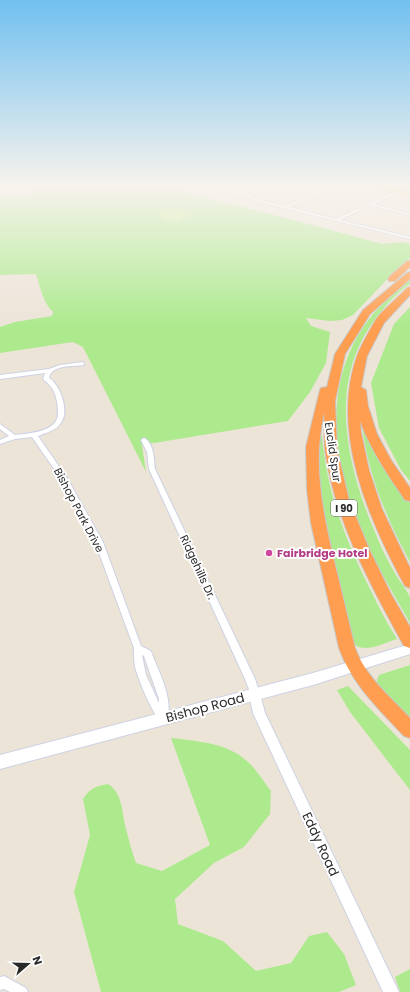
<svg xmlns="http://www.w3.org/2000/svg" width="410" height="992" viewBox="0 0 410 992" font-family="Poppins,sans-serif">
<rect width="100%" height="100%" fill="#ede4d8"/>
<g fill="#adea8e">
<path d="M30 187H169L227 204 229 203 383 244 403 242 410 244V258L394 272 353 315 342 320 330 321 306 318 311 326 330 332 326 363 310 392 288 421 142 445 146 472 83 347 73 342 0 353V327L15 322 52 316 53 312C43 303 40 286 36 274L0 275V195L23 197 30 194 29 192 33 189Z"/>
<path d="M410 280V284C398 292 389 302 380 313 325 378 346 466 377 537 382 550 389 563 396 575 400 582 408 591 410 598 410 605 410 616 410 623 399 603 387 584 377 564 326 466 309 352 410 280Z"/>
<polygon points="410,307 410,481 401,470 379,428 371,383 394,324"/>
<path d="M362 426H364L394 480 410 503V562C386 517 369 477 362 426Z"/>
<path d="M319 434 322 436C327 492 344 536 368 585 377 603 386 622 397 639 384 643 365 654 354 644L324 520 315 443Z"/>
<polygon points="410,665 410,722 377,685 377,680 379,675"/>
<polygon points="348,686 410,750 410,790 350,712 337,690"/>
<path d="M171 738C196 741 229 743 248 762 257 770 264 782 271 791L270 814 244 847 214 863 175 899 178 924 223 941 256 971 291 963 309 936 327 932 344 954 356 985 339 992H101L74 892 90 835 83 799C90 788 96 786 108 784 123 793 122 814 126 829 129 841 132 852 136 863L162 871 210 845Z"/>
<polygon points="410,969 410,992 400,992 395,977"/>
</g>
<polygon fill="#c5f388" points="172,207 191,214 191,215 178,223 162,219 159,213"/>
<g fill="none" stroke-linecap="round" stroke-linejoin="round">
<defs>
<g id="minor">
<polygon points="220,187 226,187 261,200 285,206 327,187 332,187 289,207 336,219 396,191 398,191 398,193 374,204 410,214 410,216 371,205 340,220 410,237 410,239 259,202"/>
<path d="M82 362 84 363V365C73 367 52 364 49 378 61 385 70 413 60 424 55 431 45 433 38 436L67 478 103 542 141 646 151 651 152 654C159 672 175 702 166 721L163 722C153 718 138 678 135 667 134 661 134 654 134 648L95 542 61 479 32 437 15 439 0 444V440L9 436 0 429V424L15 435C26 434 50 432 56 421 59 416 58 408 57 402 55 390 52 387 43 379L45 373 0 379V375L49 369 60 365ZM142 655 144 656 159 699V703L146 675Z"/>
<path d="M144 438C154 443 154 459 155 469L255 679 260 694 258 697 255 698 252 697 245 679 149 469 147 452 141 440Z"/>
<polygon points="4,976 26,988 28,992 10,992 4,989 0,990 0,977"/>
</g>
<polygon id="tertiary" points="255,689 259,690 265,713 399,992 383,992 253,713 249,694 251,690"/>
<polygon id="secondary" points="410,644 410,654 313,685 0,769 0,755 313,673"/>
<polygon id="primary" points="370,187 385,187 410,192 410,196"/>
<g id="motorway">
<polygon points="407,261 410,261 410,267 395,281 389,281 388,279 389,277"/>
<path d="M410 272V279L370 314 345 354 335 401 337 450 349 500 369 549 391 594 410 627V648L404 646C370 584 335 521 325 450 324 438 325 426 324 413 312 465 323 514 335 565 342 592 348 620 355 648 366 677 389 696 410 718V738L404 736C378 708 352 684 339 648L311 523 307 490 306 447 320 390 321 388 327 387 335 354 363 310 407 273Z"/>
<path d="M410 287V295L384 323 367 356 361 387 366 390 368 406 377 434 391 460 410 488V501L405 500C388 475 371 450 360 421L361 432 369 470 382 509 410 568V588L405 586C369 520 330 432 357 356 361 345 369 332 375 321 383 309 397 299 407 288Z"/>
</g>
</defs>
<use href="#minor" stroke="#cdd1e4" stroke-width="2"/>
<use href="#tertiary" stroke="#cdd1e4" stroke-width="2"/>
<use href="#secondary" stroke="#cdd1e4" stroke-width="2"/>
<use href="#primary" stroke="#c7c7c7" stroke-width="2"/>
<use href="#motorway" stroke="#c7c7c7" stroke-width="2"/>
<use href="#minor" fill="#fff" fill-rule="evenodd"/>
<use href="#tertiary" fill="#fff" fill-rule="evenodd"/>
<use href="#secondary" fill="#fff" fill-rule="evenodd"/>
<use href="#primary" fill="#ffd64b" fill-rule="evenodd"/>
<use href="#motorway" fill="#ff9e51" fill-rule="evenodd"/>
</g>
<linearGradient id="sky" x2="0" y2="1"><stop stop-color="#71c0f0"/><stop offset="0.57" stop-color="#f7f3ed"/><stop offset="1" stop-color="#f7f3ed" stop-opacity="0"/></linearGradient>
<rect width="410" height="326" fill="url(#sky)"/>
<circle fill="#d1479c" stroke="#fff" stroke-width="1.5" cx="269" cy="553" r="4"/>
<g text-anchor="middle" stroke-width="4" stroke-linejoin="round" paint-order="stroke">
<rect fill="#fff" stroke="#696969" stroke-width="1" x="331" y="500" width="26" height="16" rx="3"/>
<g font-size="10" font-weight="bold" fill="#292929">
<text x="344" y="512">I 90</text>
</g>
<g font-size="11" fill="#292929" stroke="#fff">
<text transform="translate(333 452) rotate(82)" y="4">Euclid Spur</text>
<text transform="translate(79 510) rotate(62)" y="4">Bishop Park Drive</text>
<text transform="translate(198 567) rotate(65)" y="4">Ridgehills Dr.</text>
</g>
<g font-size="11" font-weight="bold" fill="#b23c85" stroke="#fff" text-anchor="start">
<text x="277" y="557">Fairbridge Hotel</text>
</g>
<g font-size="13" fill="#292929" stroke="#fff">
<text transform="translate(205 707) rotate(-15)" y="5">Bishop Road</text>
<text transform="translate(321 844) rotate(65)" y="5">Eddy Road</text>
</g>
</g>
<g transform="translate(28 964) rotate(70)" stroke="#ffffff" stroke-width="3" paint-order="stroke">
<path d="M0-3L7 15L0 10L-7 15Z" fill="#292929"/>
<text y="-6" font-size="11" font-weight="bold" text-anchor="middle" fill="#292929">N</text>
</g>
</svg>
